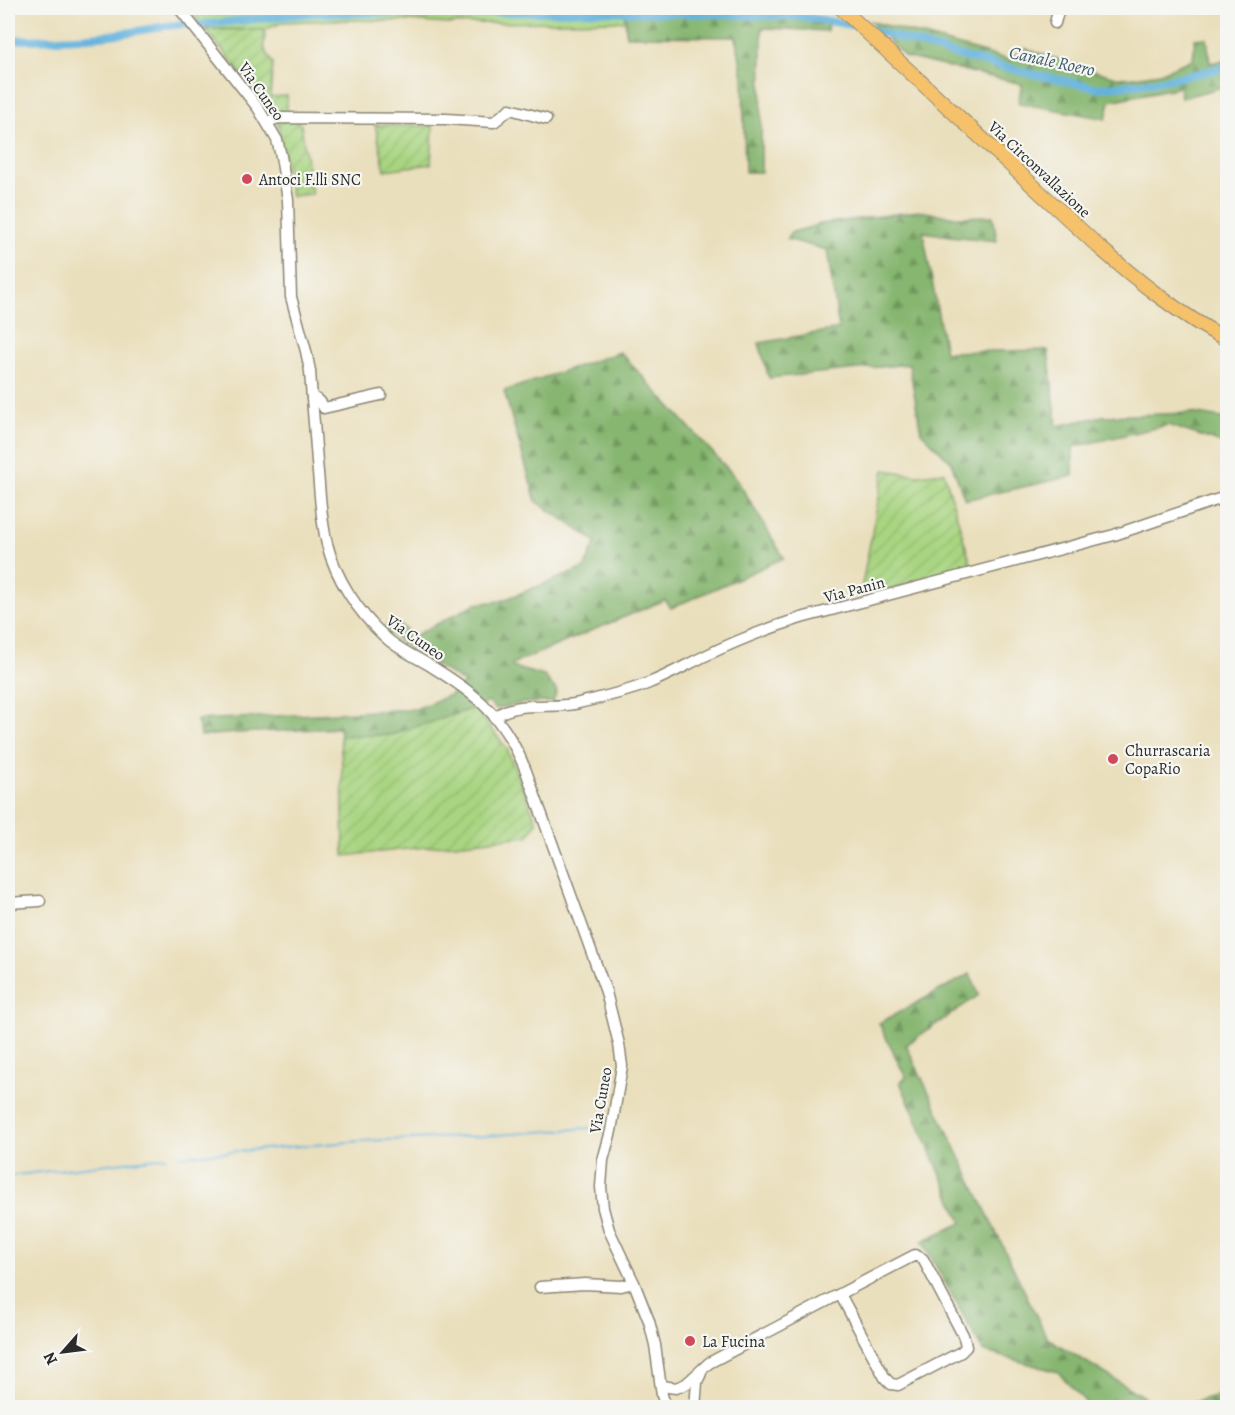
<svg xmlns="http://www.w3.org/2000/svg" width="1235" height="1415" viewBox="0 0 1235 1415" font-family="Alegreya,serif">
<defs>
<pattern id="grass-tufts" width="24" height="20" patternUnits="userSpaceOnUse" patternTransform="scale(1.5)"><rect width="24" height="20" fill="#a9d581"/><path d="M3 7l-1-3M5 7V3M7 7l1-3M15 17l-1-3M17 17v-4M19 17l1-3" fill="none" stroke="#92b770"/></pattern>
<pattern id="forest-firs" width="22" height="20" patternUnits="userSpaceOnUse" patternTransform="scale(1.5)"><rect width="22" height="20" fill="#86b66f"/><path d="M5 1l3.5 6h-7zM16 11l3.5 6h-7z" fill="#6e945b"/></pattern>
<pattern id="garden-furrows" width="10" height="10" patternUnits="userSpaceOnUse" patternTransform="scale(1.5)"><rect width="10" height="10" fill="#a9d581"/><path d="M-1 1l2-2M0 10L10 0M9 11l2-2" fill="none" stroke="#92b770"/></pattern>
</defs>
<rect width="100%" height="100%" fill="#f6f6f2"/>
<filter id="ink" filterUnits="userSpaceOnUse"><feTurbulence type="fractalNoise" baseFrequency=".0167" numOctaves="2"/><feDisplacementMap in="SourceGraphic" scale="12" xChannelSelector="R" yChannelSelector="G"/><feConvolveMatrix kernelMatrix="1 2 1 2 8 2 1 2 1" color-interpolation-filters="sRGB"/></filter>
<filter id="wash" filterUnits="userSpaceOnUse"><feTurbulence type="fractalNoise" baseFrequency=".008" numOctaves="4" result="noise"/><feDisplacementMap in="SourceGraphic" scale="24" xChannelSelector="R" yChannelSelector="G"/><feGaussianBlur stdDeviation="1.35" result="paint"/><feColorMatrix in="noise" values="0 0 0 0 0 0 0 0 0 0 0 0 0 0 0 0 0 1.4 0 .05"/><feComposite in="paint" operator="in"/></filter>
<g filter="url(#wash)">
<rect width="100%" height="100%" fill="#eadfbc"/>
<polygon fill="url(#grass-tufts)" stroke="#6a8056" stroke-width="1.5" points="242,8 625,8 625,21 488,23 450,24 407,21 336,20 283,22 265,30 205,29 193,13"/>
<g fill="url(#forest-firs)" stroke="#58704d" stroke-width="1.5">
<polygon points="625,8 764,8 768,14 796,16 804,14 828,19 827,31 762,28 761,172 745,172 743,77 736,37 626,36"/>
<polygon points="870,21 1010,60 1023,48 1088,69 1116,77 1127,78 1160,73 1193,59 1195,39 1207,38 1210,63 1227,60 1227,86 1181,98 1180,87 1110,101 1106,119 1018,103 1022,84 905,57"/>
<polygon points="918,211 956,217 993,216 997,241 950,236 923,232 945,352 1048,350 1057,426 1103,416 1192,413 1227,419 1227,445 1168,425 1073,447 1073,476 965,500 951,462 921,432 909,364 769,378 759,343 839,329 827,250 787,239 790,233 821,224"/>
<polygon points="620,352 736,478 784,558 671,608 665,600 512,664 512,667 544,676 557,691 553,702 523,703 496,709 488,702 475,708 391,735 340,736 339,728 237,733 201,736 197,720 416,709 450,695 465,683 416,653 383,629 393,620 414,636 475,604 501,601 584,568 596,542 536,501 504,391"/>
<polygon points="970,974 979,995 906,1045 1047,1338 1150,1401 1188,1404 1227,1392 1227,1407 1090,1407 1058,1372 983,1351 922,1241 962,1223 900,1082 906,1078 879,1023"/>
</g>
<g fill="url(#garden-furrows)" stroke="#6a8056" stroke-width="1.5">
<polygon points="205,29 265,30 264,48 273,64 270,97 287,96 287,113 301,125 312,194 291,196 278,124 229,58"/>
<polygon points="375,125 433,126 431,164 385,170"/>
<polygon points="884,470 917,475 944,472 972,568 863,597 861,590"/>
<polygon points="475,708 507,749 537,822 528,836 344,856 342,764 340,736 391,735"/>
</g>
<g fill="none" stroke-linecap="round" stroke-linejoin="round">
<g stroke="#63b2dd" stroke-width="2">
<polyline points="179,1156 362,1141 485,1136 590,1128"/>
<polyline points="8,1176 166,1157"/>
<polyline points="616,1262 626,1281"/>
</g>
<g stroke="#63b2dd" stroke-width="8">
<polyline points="873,30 952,54 1028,73 1098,88 1153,82 1200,73 1228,66"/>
<path d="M8 40C47 40 85 39 124 33 148 30 174 22 198 25L313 13H467L596 11 805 17 851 25"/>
</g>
</g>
</g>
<g filter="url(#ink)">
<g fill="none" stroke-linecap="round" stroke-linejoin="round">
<defs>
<g id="minor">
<path d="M179 8 258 108 277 140 281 156 288 200 291 297 306 351 310 371C312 402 315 432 317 462 320 489 320 517 327 544 336 579 358 612 384 636 398 650 417 657 434 668 450 678 468 690 482 703 502 722 516 746 526 771L606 992 619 1044 622 1066 611 1131 603 1160 601 1187 603 1208 609 1230 634 1283 649 1321 655 1345 662 1395 666 1408"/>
<polyline points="1055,23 1059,8"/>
<polyline points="267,122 278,118 446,119 494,122 510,109 546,119"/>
<path d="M312 398C319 399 321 402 324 408L381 395"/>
<path d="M495 718C513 699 555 710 579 703 603 697 627 692 649 683 669 675 688 664 707 655 738 640 769 628 801 618L1114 535 1228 496"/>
<polyline points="8,903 40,901"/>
<polyline points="540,1287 585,1284 621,1286 634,1283"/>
<polyline points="661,1386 676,1388 686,1384 709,1363 840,1294 915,1255 923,1259 963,1335 965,1341 966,1347 961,1352 898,1385 891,1384 885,1378 840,1294"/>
<polyline points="695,1408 697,1382 701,1373"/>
</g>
<path id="major" d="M841 8 1099 247C1139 282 1180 315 1228 340"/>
</defs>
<use href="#minor" stroke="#8a8574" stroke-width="13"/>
<use href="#major" stroke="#8a8574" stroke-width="16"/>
<use href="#minor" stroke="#fff" stroke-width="10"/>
<use href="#major" stroke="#f5c16b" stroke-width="14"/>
</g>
</g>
<g fill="#d1495b" stroke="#f6f6f2" stroke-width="2">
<circle cx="247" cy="179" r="6"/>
<circle cx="1113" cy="759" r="6"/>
<circle cx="690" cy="1341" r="6"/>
</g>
<g text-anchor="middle" stroke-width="4.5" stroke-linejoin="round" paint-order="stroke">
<g font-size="16" fill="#2b2b2b" stroke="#f6f6f2">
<text transform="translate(262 91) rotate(55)" y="6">Via Cuneo</text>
<text transform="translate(1040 169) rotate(43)" y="6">Via Circonvallazione</text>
<text transform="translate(854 589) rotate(-15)" y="6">Via Panin</text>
<text transform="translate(416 637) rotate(35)" y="6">Via Cuneo</text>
<text transform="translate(600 1100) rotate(-80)" y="6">Via Cuneo</text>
</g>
<g font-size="16" fill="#2b2b2b" stroke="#f6f6f2" text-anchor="start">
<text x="259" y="185">Antoci F.lli SNC</text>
<text x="1125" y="756">Churrascaria<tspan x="1125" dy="18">CopaRio</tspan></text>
<text x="702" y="1347">La Fucina</text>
</g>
<g font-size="18" font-style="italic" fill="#3f5a69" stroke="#f6f6f2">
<text transform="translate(1052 61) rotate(12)" y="6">Canale Roero</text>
</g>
</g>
<rect width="1235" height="1415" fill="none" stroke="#f6f6f2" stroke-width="30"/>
<g transform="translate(63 1352) rotate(242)" stroke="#f6f6f2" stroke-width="4.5" paint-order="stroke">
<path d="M0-4.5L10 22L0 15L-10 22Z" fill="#2b2b2b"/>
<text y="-9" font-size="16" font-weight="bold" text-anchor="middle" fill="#2b2b2b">N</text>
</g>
</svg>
